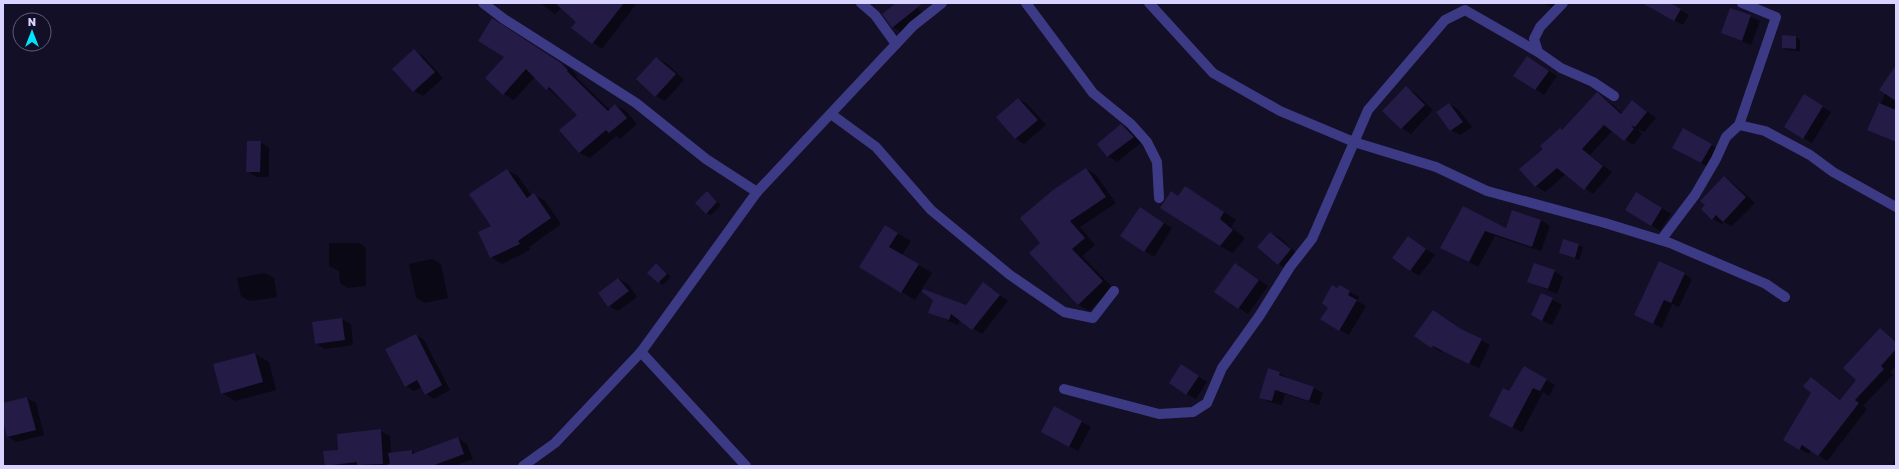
<svg xmlns="http://www.w3.org/2000/svg" width="1899" height="469" viewBox="0 0 1899 469" font-family="'Golos Text',sans-serif">
<rect width="100%" height="100%" fill="#130f26"/>
<g fill="#0007">
<polygon points="540,3 637,3 602,49 573,28 577,22 561,8 555,14"/>
<polygon points="897,3 914,3 924,15 902,33 893,27 884,14"/>
<polygon points="1543,3 1560,3 1555,10"/>
<polygon points="1660,3 1668,3 1689,15 1683,25 1656,10"/>
<polygon points="1731,9 1760,21 1751,45 1722,33"/>
<polygon points="503,26 572,70 577,76 576,77 610,110 615,105 626,111 637,124 620,139 616,136 590,158 580,153 560,130 578,115 535,77 514,100 504,94 506,57"/>
<polygon points="1796,37 1800,40 1800,51 1787,50 1783,48"/>
<polygon points="414,51 423,56 443,78 423,96 414,91"/>
<polygon points="1528,57 1557,76 1544,95 1515,75"/>
<polygon points="656,58 666,63 684,80 665,101 656,96 637,79"/>
<polygon points="1896,71 1896,142 1869,129"/>
<polygon points="1406,88 1415,93 1433,110 1411,134 1402,128 1383,111"/>
<polygon points="1597,94 1606,99 1622,113 1632,101 1656,118 1644,132 1637,128 1642,134 1633,145 1613,130 1590,155 1612,172 1593,194 1566,174 1545,192 1536,186 1563,131"/>
<polygon points="1804,96 1831,112 1812,143 1785,127"/>
<polygon points="1018,99 1027,104 1046,125 1024,144 1015,138"/>
<polygon points="1449,104 1458,109 1472,127 1460,135 1451,130"/>
<polygon points="1121,125 1130,131 1142,142 1117,162 1108,156 1098,144"/>
<polygon points="260,142 269,148 269,177 256,177 247,171"/>
<polygon points="1711,145 1720,150 1710,168 1684,154"/>
<polygon points="1086,169 1096,175 1116,203 1080,227 1095,245 1082,256 1113,288 1089,311 1079,305 1030,253 1042,243"/>
<polygon points="507,170 518,176 532,196 534,195 545,201 561,224 529,247 530,250 502,264 491,257 492,227"/>
<polygon points="1724,177 1733,183 1755,203 1732,226 1724,222 1722,224 1712,219"/>
<polygon points="1185,187 1236,220 1231,227 1245,238 1233,253 1220,246 1179,197"/>
<polygon points="707,193 721,205 711,215 706,213"/>
<polygon points="1646,198 1671,214 1660,231 1651,225"/>
<polygon points="1463,207 1506,229 1541,220 1550,226 1541,251 1495,236 1478,267 1449,251"/>
<polygon points="1141,208 1172,228 1154,257 1122,236"/>
<polygon points="885,226 911,241 902,255 932,273 915,300 860,267"/>
<polygon points="1270,233 1280,238 1299,255 1287,269 1278,264"/>
<polygon points="1408,237 1435,255 1419,276 1410,270"/>
<polygon points="1564,240 1583,247 1579,260 1560,252"/>
<polygon points="329,243 359,243 366,248 366,286 348,288 340,283 339,271 329,266"/>
<polygon points="432,259 441,264 448,298 425,303 416,298 409,264"/>
<polygon points="656,264 671,277 663,285 659,282"/>
<polygon points="1236,264 1268,286 1248,314 1216,292"/>
<polygon points="1554,271 1563,277 1557,294 1528,281"/>
<polygon points="265,273 274,278 277,297 250,301 241,296 237,278"/>
<polygon points="1684,274 1692,279 1679,307 1672,304 1662,328 1635,315"/>
<polygon points="619,279 628,284 637,297 618,311 609,306"/>
<polygon points="984,284 1008,301 982,334 960,320 958,325 929,312 966,306"/>
<polygon points="1340,286 1359,297 1357,301 1366,306 1349,335 1321,319 1330,308"/>
<polygon points="1542,294 1562,305 1552,325 1541,320"/>
<polygon points="1433,311 1465,332 1490,345 1479,368 1442,350 1441,352 1416,336"/>
<polygon points="341,319 351,324 353,345 325,349 316,343"/>
<polygon points="1880,330 1896,341 1896,365 1890,372 1893,375 1863,406 1867,409 1827,461 1811,450 1809,454 1784,440 1812,393 1812,378 1841,400 1857,380"/>
<polygon points="416,335 424,340 450,390 434,399 426,394 422,387 414,391 406,386"/>
<polygon points="255,354 269,362 276,390 235,401 222,393 215,365"/>
<polygon points="1524,367 1555,385 1549,396 1543,392 1522,432 1499,421 1509,393"/>
<polygon points="1268,370 1280,373 1289,379 1314,388 1323,393 1319,405 1285,394 1282,405 1270,402 1261,397"/>
<polygon points="1190,371 1207,382 1196,399 1187,394"/>
<polygon points="27,398 36,403 44,435 17,442 8,437 3,417 3,404"/>
<polygon points="1055,408 1091,427 1078,451 1051,437"/>
<polygon points="381,431 390,436 391,454 412,451 416,454 458,438 467,444 473,459 454,466 325,465 339,450"/>
<polygon points="1896,458 1896,466 1891,466"/>
</g>
<g fill="#241b47">
<polygon points="555,3 624,3 592,44 571,28 576,22"/>
<polygon points="896,3 923,3 892,28 882,14"/>
<polygon points="1642,3 1670,3 1681,9 1674,21"/>
<polygon points="1730,8 1751,15 1742,41 1721,33"/>
<polygon points="492,18 561,63 568,70 567,71 608,111 615,104 627,118 609,133 606,130 579,153 559,130 577,115 549,87 546,90 526,69 503,95 485,78 504,57 478,41"/>
<polygon points="1782,35 1796,36 1796,49 1782,48"/>
<polygon points="414,49 435,72 413,92 392,69"/>
<polygon points="1527,56 1549,71 1535,90 1513,76"/>
<polygon points="656,57 676,74 655,97 636,79"/>
<polygon points="1896,65 1896,101 1879,90"/>
<polygon points="1406,86 1425,105 1401,129 1382,111"/>
<polygon points="1597,92 1621,114 1632,100 1647,112 1635,127 1631,125 1634,129 1624,141 1604,125 1582,149 1603,166 1584,190 1557,168 1535,187 1519,169 1543,149 1540,146 1560,128 1562,130"/>
<polygon points="1804,94 1823,106 1803,139 1784,127"/>
<polygon points="1018,98 1038,120 1015,139 996,117"/>
<polygon points="1449,103 1463,122 1450,131 1436,112"/>
<polygon points="1879,103 1896,110 1896,142 1867,130"/>
<polygon points="1121,124 1134,137 1107,157 1097,144"/>
<polygon points="1683,128 1712,144 1701,163 1672,148"/>
<polygon points="247,141 261,141 260,172 246,172"/>
<polygon points="1086,168 1106,197 1070,221 1085,238 1072,249 1103,281 1078,305 1029,253 1040,243 1020,218 1053,190"/>
<polygon points="507,169 527,198 534,193 551,218 518,241 520,244 490,258 478,232 491,226 469,194"/>
<polygon points="1724,176 1746,197 1723,222 1716,215 1712,220 1701,209 1705,205 1700,201"/>
<polygon points="1185,186 1224,212 1220,219 1233,230 1220,246 1160,208 1171,191 1178,196"/>
<polygon points="707,191 717,202 706,214 695,203"/>
<polygon points="1636,192 1662,208 1651,226 1625,210"/>
<polygon points="1463,206 1506,228 1512,210 1541,220 1532,247 1485,231 1469,262 1440,248"/>
<polygon points="1140,207 1164,223 1144,252 1120,236"/>
<polygon points="885,225 898,233 889,247 919,264 901,293 859,267"/>
<polygon points="1270,232 1291,249 1278,265 1257,247"/>
<polygon points="1408,236 1426,249 1410,271 1392,258"/>
<polygon points="1563,239 1579,244 1575,258 1559,253"/>
<polygon points="1659,261 1685,273 1671,303 1664,300 1653,324 1634,315"/>
<polygon points="656,263 667,274 658,283 647,273"/>
<polygon points="1235,263 1259,280 1238,309 1214,292"/>
<polygon points="1534,263 1555,270 1548,289 1527,282"/>
<polygon points="618,278 629,291 608,307 598,293"/>
<polygon points="983,282 1000,295 972,330 951,314 949,320 928,313 933,300 922,292 923,289 966,305"/>
<polygon points="1332,285 1337,288 1340,285 1350,291 1348,295 1357,300 1339,331 1320,319 1328,308 1322,303"/>
<polygon points="1541,293 1553,298 1542,321 1531,315"/>
<polygon points="1433,310 1461,329 1482,339 1469,364 1433,346 1431,348 1414,336"/>
<polygon points="342,318 345,340 315,344 312,322"/>
<polygon points="1880,328 1896,342 1896,349 1881,366 1884,369 1855,400 1859,403 1818,456 1802,445 1799,450 1783,440 1811,393 1803,386 1811,377 1840,400 1856,380 1843,368"/>
<polygon points="416,334 442,385 425,395 417,380 405,387 385,349"/>
<polygon points="255,353 263,382 221,394 213,364"/>
<polygon points="1181,364 1199,376 1186,395 1169,383"/>
<polygon points="1524,366 1547,379 1540,391 1533,388 1512,428 1489,416 1503,388 1509,391"/>
<polygon points="1268,368 1280,372 1279,375 1314,387 1309,401 1275,390 1272,401 1259,398"/>
<polygon points="27,397 36,430 7,437 3,421 3,403"/>
<polygon points="1054,406 1082,421 1069,447 1041,432"/>
<polygon points="381,429 383,464 357,465 357,462 325,466 323,451 338,450 337,434"/>
<polygon points="458,437 464,454 432,466 385,466 390,463 388,453 412,450 412,454"/>
</g>
<g fill="none" stroke-linecap="round" stroke-linejoin="round">
<g stroke="#3d3a85" stroke-width="10">
<polyline points="483,3 504,19 636,103 706,159 757,192"/>
<polyline points="861,3 875,15 896,44"/>
<polyline points="1026,3 1093,93 1131,124 1147,142 1157,162 1159,198"/>
<polyline points="1149,3 1213,73 1280,111 1354,142 1436,167 1487,191 1605,223 1670,243 1766,284 1785,297"/>
<polyline points="1563,3 1540,27 1534,39 1538,52 1561,68 1593,82 1614,96"/>
<polyline points="831,114 876,147 931,210 1010,275 1064,312 1093,318 1114,291"/>
<polyline points="1739,125 1776,17 1742,3"/>
<polyline points="1661,240 1695,195 1716,159 1726,137 1739,125 1765,131 1810,155 1833,172 1896,207"/>
<polyline points="641,352 746,466"/>
<polyline points="1064,389 1159,414 1193,412 1207,403 1222,368 1260,315 1290,267 1312,239 1368,110 1445,20 1465,10 1538,52"/>
<polyline points="523,466 555,443 641,352 757,192 913,26 942,3"/>
</g>
</g>
<rect width="1899" height="469" fill="none" stroke="#d9d4ff" stroke-width="8"/>
<g transform="translate(32 32)"><circle r="19" fill="#130f26" stroke="#625e7d"/>
<path d="M0-3L7 15L0 10L-7 15Z" fill="#00e5ff"/>
<text y="-6" font-size="11" font-weight="bold" text-anchor="middle" fill="#d9d4ff">N</text>
</g>
</svg>
